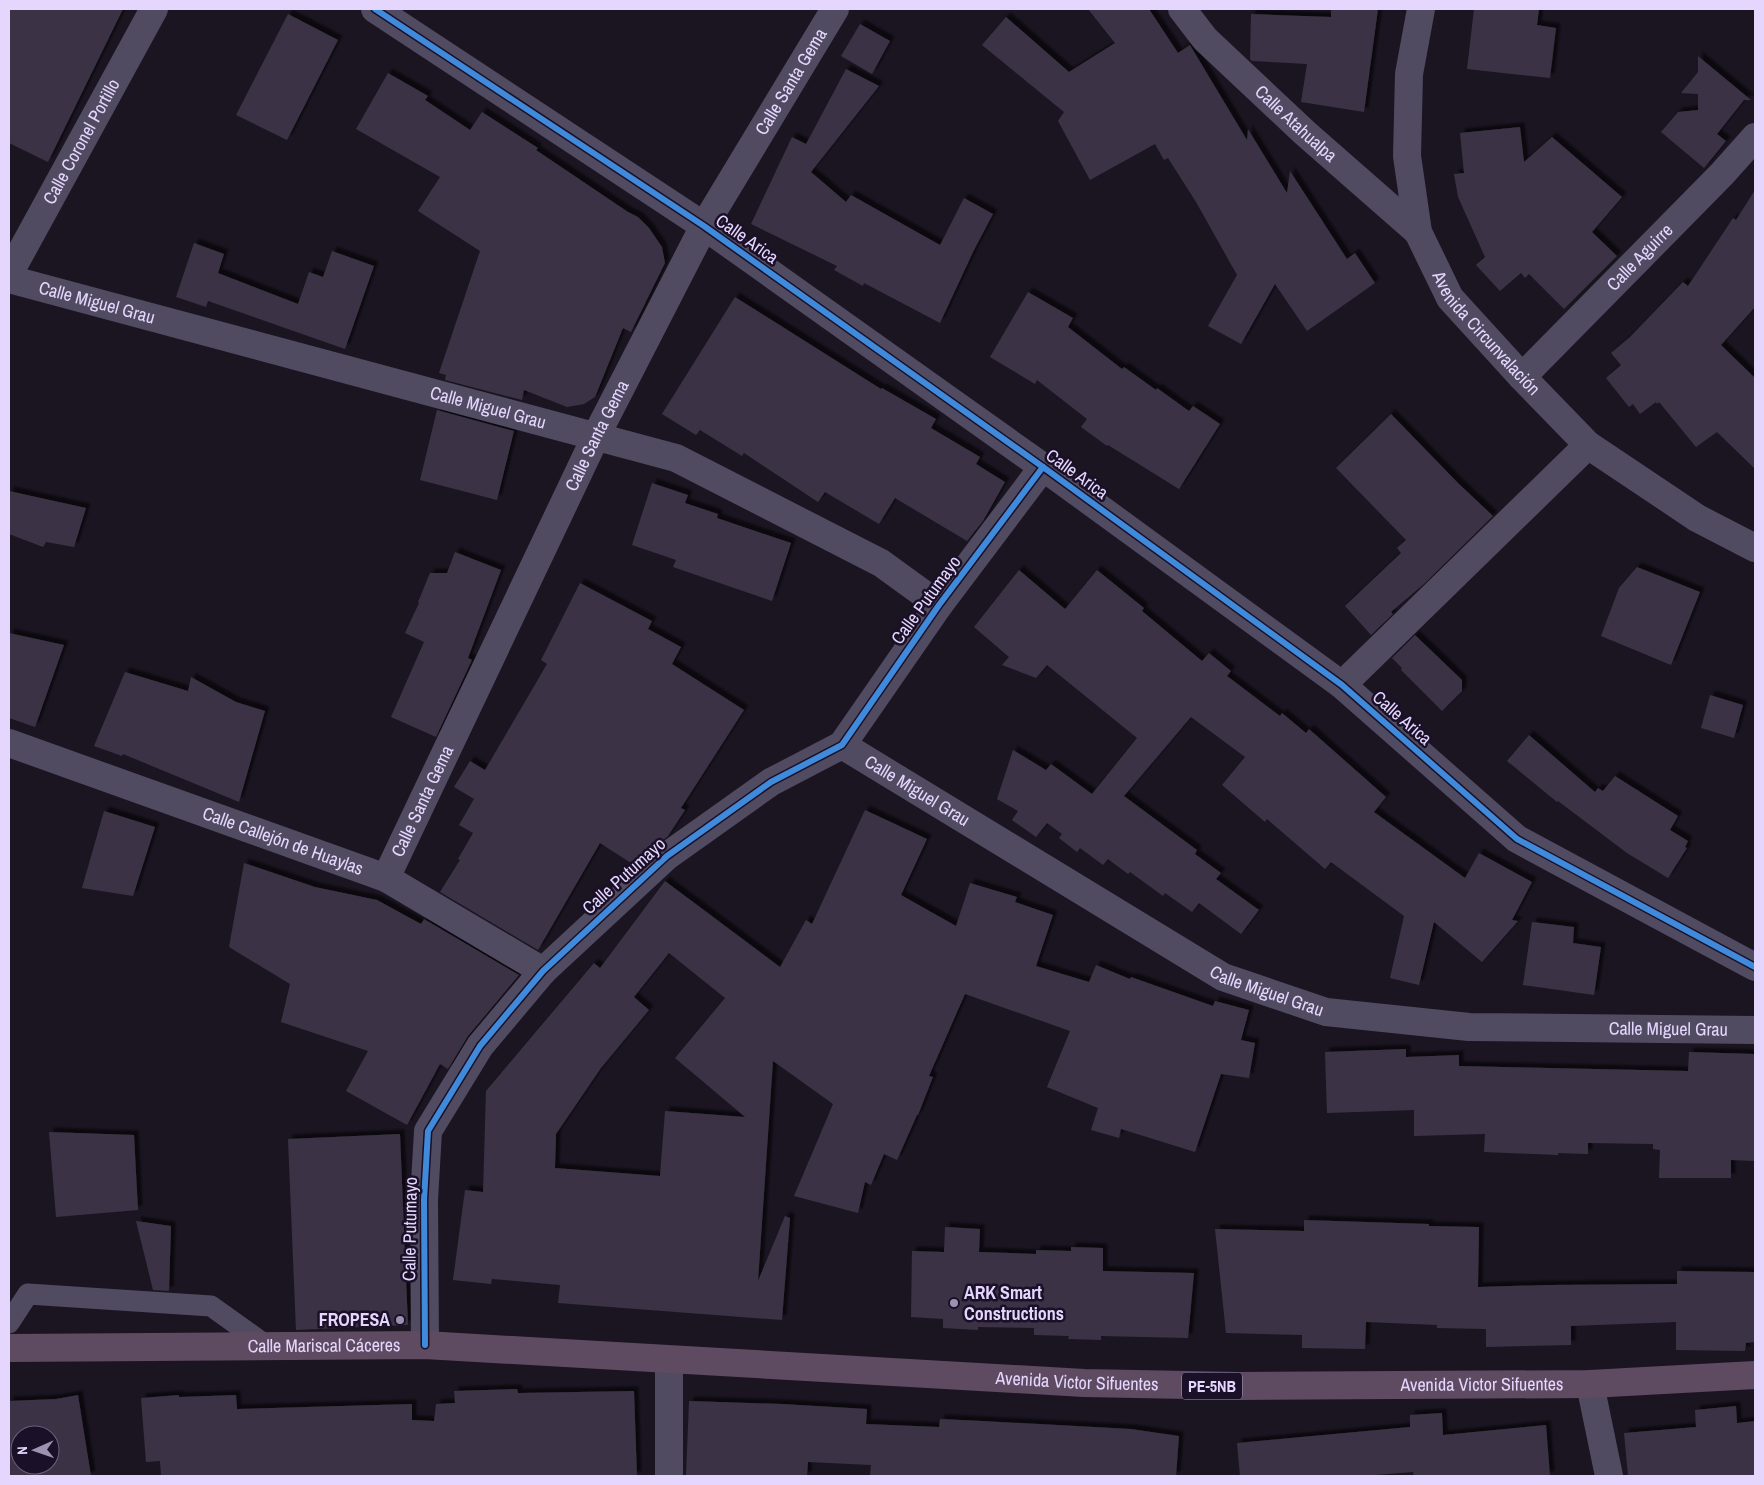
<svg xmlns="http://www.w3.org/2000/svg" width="1764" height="1485" viewBox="0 0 1764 1485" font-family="'Archivo Narrow',sans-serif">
<defs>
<filter id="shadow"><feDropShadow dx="4.5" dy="-4.5" stdDeviation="1" flood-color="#0009"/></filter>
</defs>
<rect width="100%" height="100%" fill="#1b1522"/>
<g fill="#3a3344" fill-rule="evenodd" filter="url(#shadow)">
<polygon points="9,9 123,9 48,162 9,143"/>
<polygon points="1088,9 1149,9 1178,53 1190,45 1247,140 1248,129 1287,193 1290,171 1347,259 1355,253 1375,283 1307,331 1275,284 1241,344 1208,326 1237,275 1196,202 1168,158 1164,160 1155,144 1090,180 1058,121 1064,112 982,45 1006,17 1069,72 1115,43"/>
<polygon points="1331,9 1378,9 1364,112 1301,102 1307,64 1252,61 1250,59 1251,14 1331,17"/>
<polygon points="1474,9 1539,9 1537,25 1556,28 1550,78 1467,69"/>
<polygon points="288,14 338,40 287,140 236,115"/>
<polygon points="860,24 890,41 872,74 841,56"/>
<polygon points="1698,56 1751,100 1744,100 1717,134 1726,141 1704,168 1661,132 1678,112 1698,110 1698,94 1681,93 1698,72"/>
<polygon points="846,69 879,86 811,172 846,202 851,195 940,245 964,198 993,214 974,250 940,323 864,283 863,286 834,270 837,266 751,224 792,137 806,144"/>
<polygon points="388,73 428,96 425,100 470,130 482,112 538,148 536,150 628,212 638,217 649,228 662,247 665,263 631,332 623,328 595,397 584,404 567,407 524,390 522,400 445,380 446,375 439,373 480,251 418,211 440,177 356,129"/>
<polygon points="1520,127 1524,162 1552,137 1622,197 1592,232 1617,256 1564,309 1529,274 1525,278 1521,273 1500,291 1476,265 1485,257 1458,197 1454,174 1464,173 1460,133"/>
<polygon points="1755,190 1755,307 1721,345 1755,378 1755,469 1717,432 1696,447 1659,402 1657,404 1656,402 1640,414 1633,404 1629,407 1606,378 1621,365 1611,353 1630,337 1683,282 1688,286 1733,218 1736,220"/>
<polygon points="194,243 224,254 218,273 298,304 309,272 323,277 332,251 374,266 345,349 208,301 206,307 176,297"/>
<polygon points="1028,292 1073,318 1068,327 1122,369 1124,367 1156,390 1157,388 1189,411 1193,406 1220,424 1179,489 1108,445 1107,446 1081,427 1087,419 1037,380 1035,384 990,357"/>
<polygon points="735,297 881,389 882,388 936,419 931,428 980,457 976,464 1005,482 983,521 967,541 895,498 879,524 825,492 818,502 744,453 742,456 700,430 696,435 662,414"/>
<polygon points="437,410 514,431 497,500 420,480"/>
<polygon points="1391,414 1458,483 1493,516 1424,584 1391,612 1393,614 1371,635 1345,606 1401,553 1397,548 1406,540 1336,468"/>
<polygon points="652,483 688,495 685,503 718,514 717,518 791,543 772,601 673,567 676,560 632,545"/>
<polygon points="9,491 86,508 74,547 46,542 43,547 9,534"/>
<polygon points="455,552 501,570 468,658 472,660 436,737 391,717 424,642 405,633 419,603 418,602 430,573 447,573"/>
<polygon points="1637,567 1700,592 1671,665 1601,636 1619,588"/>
<polygon points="1019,570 1065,609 1097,570 1144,608 1142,611 1202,661 1209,653 1231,671 1227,676 1280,716 1282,713 1306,733 1309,729 1386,797 1374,812 1465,878 1479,853 1532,882 1512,920 1518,921 1482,962 1434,922 1419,985 1390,978 1404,916 1331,862 1325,869 1267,819 1265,822 1222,785 1245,757 1191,717 1124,796 1197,850 1195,854 1221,873 1216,879 1259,910 1241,934 1199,903 1192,912 1165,893 1163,896 1130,872 1128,874 1108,859 1103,865 1080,848 1077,852 1059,838 1062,834 1047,823 1036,837 1012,820 1018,811 997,799 1013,750 1046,770 1051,764 1092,794 1137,738 1047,665 1036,678 1002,665 1009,657 974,627"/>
<polygon points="580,583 652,621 648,629 681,647 672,664 744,710 681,808 685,810 668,836 634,865 600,843 538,950 440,892 460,860 458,859 473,833 459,825 474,799 454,787 470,761 485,770 547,664 541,660"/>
<polygon points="9,633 64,645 35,727 9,718"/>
<polygon points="1415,635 1462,680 1462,691 1442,711 1401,670 1402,668 1392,658"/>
<polygon points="125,672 188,691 191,677 236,702 265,711 239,802 123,754 122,756 94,746"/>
<polygon points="1710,695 1743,705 1734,738 1701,728"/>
<polygon points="1529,735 1595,792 1598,788 1603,791 1615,776 1678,816 1670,830 1688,841 1685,847 1687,848 1668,878 1627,853 1558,801 1557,802 1507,761"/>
<path d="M865 810 927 839 901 895 956 926 970 883 1017 897 1015 902 1053 915 1036 966 1089 982 1096 965 1130 979 1131 977 1213 1006 1215 1001 1249 1010 1241 1040 1255 1043 1249 1078 1221 1074 1195 1152 1121 1129 1119 1138 1091 1130 1098 1108 1047 1087 1070 1031 965 994 929 1076 933 1077 918 1115H917L897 1160 884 1154 871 1185 865 1182 858 1213 794 1196 833 1104 773 1061 758 1281 785 1216 790 1218 782 1320 558 1303 560 1285 492 1279 491 1284 453 1280 465 1190 483 1192 486 1091 594 963 600 968 665 881 780 967 806 920 812 924ZM669 953 725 998 675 1058 745 1117 665 1111 660 1176 555 1168 556 1134 601 1068 649 1010 634 997Z"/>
<polygon points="104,811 155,827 133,896 82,888"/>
<polygon points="244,863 315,887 377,900 421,924 424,919 519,975 468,1036 448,1069 440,1064 407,1125 346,1091 368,1051 281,1022 290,984 229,947"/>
<polygon points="1532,922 1574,927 1573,943 1601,947 1594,995 1523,985"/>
<polygon points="1406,1049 1406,1057 1459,1055 1459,1066 1688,1071 1689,1052 1755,1054 1755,1161 1731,1160 1731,1178 1659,1178 1660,1150 1653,1149 1653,1144 1588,1143 1588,1154 1558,1153 1558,1155 1484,1152 1485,1134 1414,1136 1414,1110 1327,1113 1325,1052"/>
<polygon points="49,1132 134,1135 138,1210 56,1217"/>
<polygon points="400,1134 408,1325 296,1330 288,1139"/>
<polygon points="1304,1220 1429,1224 1429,1226 1479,1227 1478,1287 1547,1285 1677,1284 1677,1271 1755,1272 1755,1342 1746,1343 1745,1351 1676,1350 1676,1322 1571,1326 1571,1345 1486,1347 1486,1329 1437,1328 1437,1325 1366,1322 1365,1349 1302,1348 1302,1335 1226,1333 1215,1229 1304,1231"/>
<polygon points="136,1221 171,1226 169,1291 153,1290"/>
<polygon points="945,1227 980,1229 979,1252 1036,1254 1036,1250 1071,1251 1071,1247 1103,1248 1103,1271 1194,1273 1188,1338 1101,1336 1101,1340 1068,1339 1069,1336 1034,1335 1034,1328 978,1327 978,1330 943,1328 943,1319 911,1317 912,1251 944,1252"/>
<polygon points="517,1389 518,1393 634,1391 637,1476 161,1476 160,1461 146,1462 141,1398 179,1395 179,1397 236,1395 237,1409 412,1404 412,1420 434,1421 436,1404 455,1403 454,1391"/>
<path d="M78 1395 91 1476H9V1401L56 1399ZM20 1435H50V1465H20Z"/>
<polygon points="689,1401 782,1404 867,1409 866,1424 939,1427 940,1419 982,1421 1131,1429 1179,1436 1176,1476 870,1476 871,1465 808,1462 807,1476 686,1476"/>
<polygon points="1736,1406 1737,1423 1755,1421 1755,1476 1628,1476 1624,1433 1696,1427 1695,1410"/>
<polygon points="1442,1413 1443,1435 1546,1425 1550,1476 1414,1476 1413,1472 1363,1476 1240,1476 1237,1443 1410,1427 1410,1415"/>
</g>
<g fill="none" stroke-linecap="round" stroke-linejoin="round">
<polyline stroke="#514b62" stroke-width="21" points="9,1323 28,1294 211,1306 267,1346"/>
<g stroke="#514b62" stroke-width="28">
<polyline points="375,9 704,226 1043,467 1342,685 1517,839 1755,967"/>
<path id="s1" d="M1182 9 1205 39 1305 133 1418 232"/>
<path id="s2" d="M1421 9 1409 74 1407 156 1418 232 1450 298 1522 377 1588 445 1697 518 1755 548"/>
<path id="s3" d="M9 274 154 9"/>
<path id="s4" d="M9 279 676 458 881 563 939 605"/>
<path id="s5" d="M1522 377 1722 174 1755 137"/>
<polyline points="1342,685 1588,445"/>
<path id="s6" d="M9 743 386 878 543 971"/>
<path id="s7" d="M842 745 1223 977 1326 1012 1469 1027 1755 1030"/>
<path id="s8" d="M386 878 596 436 704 226 835 9"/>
<polyline points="425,1345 424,1200 428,1131 480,1046 543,971 667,856 771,782 842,745 939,605 1043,467"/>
<polyline points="1590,1384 1609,1476"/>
<polyline points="669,1476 669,1360"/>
</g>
<path stroke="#5e4b62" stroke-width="28" id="s9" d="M9 1348 425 1345 1084 1383 1239 1386 1590 1384 1755 1375"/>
<defs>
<g id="cycleway">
<polyline points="375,9 704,226 1043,467 1342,685 1517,839 1755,967"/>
<polyline points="425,1345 424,1200 428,1131 480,1046 543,971 667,856 771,782 842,745 939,605 1043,467"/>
</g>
</defs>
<use href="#cycleway" stroke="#1a1027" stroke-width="9"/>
<use href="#cycleway" stroke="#408adc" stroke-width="6"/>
</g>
<g fill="#9e92b1" stroke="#1a1027" stroke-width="2">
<circle cx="954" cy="1303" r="5"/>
<circle cx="400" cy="1320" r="5"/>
</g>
<g text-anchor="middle" stroke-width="5" stroke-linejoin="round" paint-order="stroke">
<rect fill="#1a1027" stroke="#a89bbe" stroke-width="1" x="1182" y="1372.5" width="60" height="27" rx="4"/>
<g font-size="16" font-weight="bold" fill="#e5d6fe">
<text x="1212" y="1392">PE-5NB</text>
</g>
<g font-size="18" fill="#e5d6fe" stroke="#1a1027">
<text dy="6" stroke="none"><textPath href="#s8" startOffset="894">Calle Santa Gema</textPath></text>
<text dy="6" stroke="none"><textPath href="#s1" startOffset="162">Calle Atahualpa</textPath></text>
<text dy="6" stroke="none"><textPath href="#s3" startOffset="151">Calle Coronel Portillo</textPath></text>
<text transform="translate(747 239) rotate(35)" y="6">Calle Arica</text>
<text dy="6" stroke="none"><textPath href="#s5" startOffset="168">Calle Aguirre</textPath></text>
<text dy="6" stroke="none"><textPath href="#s4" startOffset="91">Calle Miguel Grau</textPath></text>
<text dy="6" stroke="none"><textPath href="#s2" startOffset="348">Avenida Circunvalación</textPath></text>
<text dy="6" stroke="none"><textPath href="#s4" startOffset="496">Calle Miguel Grau</textPath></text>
<text dy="6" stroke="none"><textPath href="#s8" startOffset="490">Calle Santa Gema</textPath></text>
<text transform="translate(1077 474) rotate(36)" y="6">Calle Arica</text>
<text transform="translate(926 600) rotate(-54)" y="6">Calle Putumayo</text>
<text transform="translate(1402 718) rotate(41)" y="6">Calle Arica</text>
<text dy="6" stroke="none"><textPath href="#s7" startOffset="88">Calle Miguel Grau</textPath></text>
<text dy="6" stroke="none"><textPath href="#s8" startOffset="85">Calle Santa Gema</textPath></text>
<text dy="6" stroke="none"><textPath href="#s6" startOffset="291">Calle Callejón de Huaylas</textPath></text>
<text transform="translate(624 876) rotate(-42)" y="6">Calle Putumayo</text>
<text dy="6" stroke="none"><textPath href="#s7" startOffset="492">Calle Miguel Grau</textPath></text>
<text dy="6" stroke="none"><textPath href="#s7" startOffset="898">Calle Miguel Grau</textPath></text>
<text transform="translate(410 1229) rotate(-89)" y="6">Calle Putumayo</text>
<text dy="6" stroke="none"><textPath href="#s9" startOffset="315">Calle Mariscal Cáceres</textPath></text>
<text dy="6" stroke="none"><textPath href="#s9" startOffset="1069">Avenida Victor Sifuentes</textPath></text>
<text dy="6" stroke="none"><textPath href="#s9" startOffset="1474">Avenida Victor Sifuentes</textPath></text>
</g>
<g font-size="18" font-weight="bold" fill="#e5d6fe" stroke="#1a1027" text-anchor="start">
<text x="964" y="1299">ARK Smart<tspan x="964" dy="21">Constructions</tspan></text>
<text x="390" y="1326" text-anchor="end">FROPESA</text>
</g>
</g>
<rect width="1764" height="1485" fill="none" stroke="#e5d6fe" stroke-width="20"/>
<g transform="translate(35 1450) rotate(268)"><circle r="24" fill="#1a1027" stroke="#6b5f7d"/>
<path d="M0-4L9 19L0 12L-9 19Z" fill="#9e92b1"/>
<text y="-8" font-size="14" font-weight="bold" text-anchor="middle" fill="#e5d6fe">N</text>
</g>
</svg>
